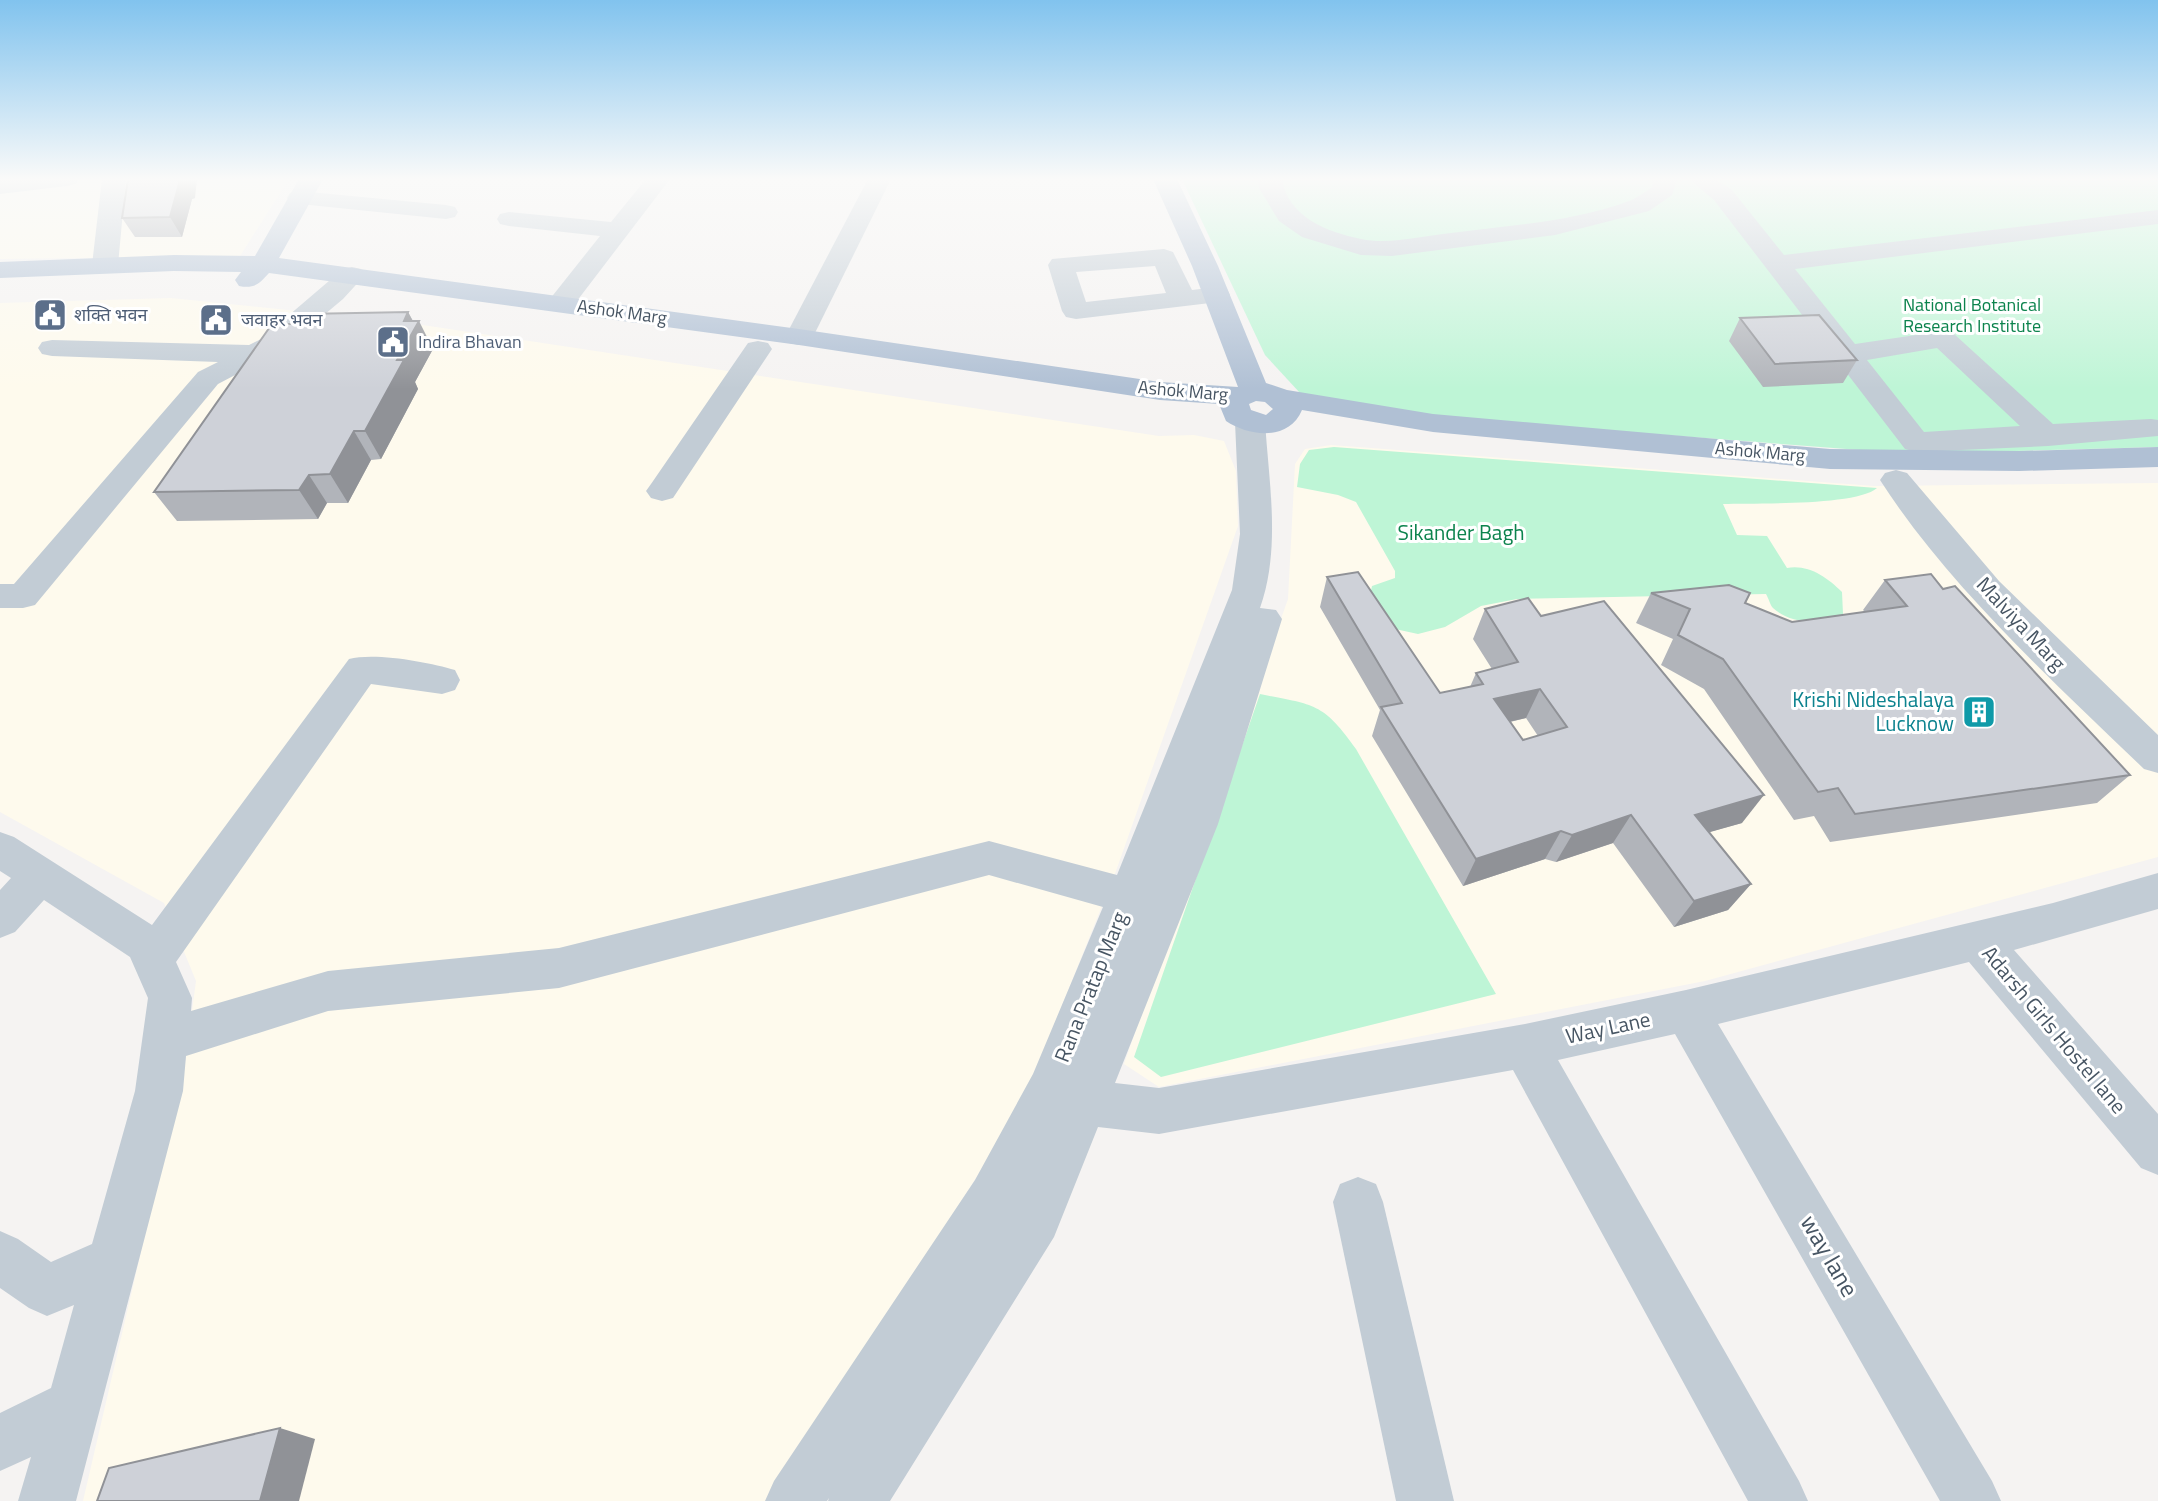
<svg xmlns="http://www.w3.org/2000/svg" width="2158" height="1501" viewBox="0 0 2158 1501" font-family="'Titillium Web','Noto Sans Devanagari',sans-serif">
<rect width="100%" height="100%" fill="#f5f3f2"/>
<g fill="#fefaed">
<polygon points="0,179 289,179 240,256 0,259"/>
<polygon points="171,298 403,322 1159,436 1194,435 1224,441 1236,471 1238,526 1116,871 1022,1105 772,1501 83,1501 185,1063 196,981 164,903 0,812 0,303"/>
<polygon points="1331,445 1874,486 2158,483 2158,857 1705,981 1159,1087 1124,1064 1288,599 1295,464 1305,449"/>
</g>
<g fill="#bef5d6">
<polygon points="1182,179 2158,179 2158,447 1912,454 1404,415 1300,393 1265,355"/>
<path d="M1334 447 1877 488C1857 506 1754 503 1723 504L1737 535 1767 536 1787 568C1808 564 1827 577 1842 592L1843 614C1824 625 1791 625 1773 608 1770 605 1769 599 1766 594L1517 599 1481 606 1445 627 1418 634 1395 629 1369 600 1372 586 1395 578V571L1356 502 1338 495 1297 487 1300 464 1309 450Z"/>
<path d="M1260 694C1314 705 1323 702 1356 749L1496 994 1161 1077 1134 1057Z"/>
</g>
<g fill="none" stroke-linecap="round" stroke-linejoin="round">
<g fill="#c2ccd5" fill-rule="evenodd">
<polygon points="79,179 75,184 67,186 0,194 0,180"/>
<polygon points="102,179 126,179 118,265 114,271 105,273 96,271 92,265"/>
<polygon points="646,179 670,179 570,310 560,312 550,310 546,304 600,236 509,226 500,224 497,219 500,214 509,212 611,222"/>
<polygon points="868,179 888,179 890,181 813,337 809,343 799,345 789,343 785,337"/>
<path d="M1258 179H1282C1288 217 1327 232 1361 239 1389 245 1422 236 1451 233 1510 225 1573 222 1629 201 1637 198 1645 192 1652 187L1653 179H1677L1672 195 1649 211 1555 235 1392 256 1361 255 1302 237 1279 221 1259 188Z"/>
<path d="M1689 179H1716L1732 190 1784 255 2158 210V224L1795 269 1855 344 1943 331 1953 333 2053 424 2151 419 2158 420V436L2048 446 1916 452 1905 449 1714 200ZM1937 348 2020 426 1924 432 1867 360Z"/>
<polygon points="299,191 446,205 455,207 458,212 455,217 446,219 290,203 287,198 290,193"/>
<path d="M1164 249 1173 252 1192 290 1217 287 1227 289 1230 295 1227 301 1076 319 1066 317 1062 311 1048 265 1052 259ZM1155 266 1166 293 1086 302 1076 272Z"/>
<polygon points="352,267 361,269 365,275 343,299 281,351 218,384 35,605 23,608 0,608 0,584 14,584 198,372 218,362 52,356 42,354 38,348 42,342 52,340 249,345 261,339 343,269"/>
<polygon points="758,341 768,343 772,349 673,498 662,501 651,498 646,491 651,484 748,343"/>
<path d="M1250 413 1261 415 1265 422C1269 483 1281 549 1260 608L1276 610 1282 619 1218 824 1115 1083 1159 1088 1525 1024 1686 990 2053 903 2158 873V909L2014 950 2158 1114V1175L2141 1168 1969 962 1718 1024 1992 1481 2001 1501H1940L1675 1034 1558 1060 1799 1481 1808 1501H1748L1513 1070 1159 1134 1098 1127 1054 1237 890 1501H828L829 1498 827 1501H765L774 1481 975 1180 1033 1074 1103 907 989 875 559 988 328 1011 186 1056 183 1091 76 1501H18L31 1457 0 1471V1413L51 1388 74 1305 47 1316 29 1308 0 1288V1231L18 1239 51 1262 92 1244 135 1091 148 998 130 957 44 900 15 932 0 938V890L11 878 0 871V832L14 837 152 925 349 659C374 652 429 662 455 670L460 680 455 690 442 694 371 684 176 962 192 998 191 1011 328 971 559 948 989 841 1117 875 1232 590 1240 534 1235 422 1239 415Z"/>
<path d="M1896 470 1907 473 1999 581 2158 735V773L2144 769C2054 682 1948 586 1880 480L1885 473Z"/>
<polygon points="1358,1177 1376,1184 1383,1202 1454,1501 1396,1501 1333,1202 1340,1184"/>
</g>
<path fill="#b0c0d4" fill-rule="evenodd" d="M299 179H323L279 258 799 329 1160 382 1238 387 1192 266 1153 179H1177L1218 266 1266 383 1287 390 1433 414 1830 449 2019 451 2158 447V467L2019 471 1830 469 1433 432 1302 410C1289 441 1250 437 1226 421L1219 404 1160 400 799 345 269 273C259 284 254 289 239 286L235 280 241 272 174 271 0 278V262L174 255 255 256ZM1256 401 1265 402 1273 409 1266 415 1251 410 1249 404Z"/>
</g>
<g fill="#b1b4ba" fill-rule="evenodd">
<polygon points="128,179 195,198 192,199 182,237 135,237 122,218"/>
<polygon points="408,312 413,321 433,349 415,382 418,389 381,459 371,460 348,503 327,503 318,519 177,521 154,492"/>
<polygon points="1740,318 1857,360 1843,383 1763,387 1729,341"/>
<path d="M1327 577 1440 693 1470 687 1476 673 1492 669 1473 639 1485 609 1541 616 1742 823 1709 832 1751 884 1728 910 1674 927 1613 843 1556 862 1545 859 1463 886 1372 736 1380 710 1320 607ZM1526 718 1538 736 1523 740 1510 722Z"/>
<polygon points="1885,580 1943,589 2130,775 2097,803 1830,842 1814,816 1794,820 1704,689 1661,665 1673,639 1636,623 1651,593 1792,622 1865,612 1863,610"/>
</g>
<g fill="#909297">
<polygon points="184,179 197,179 195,198 192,199 182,237 170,217 180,180"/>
<polygon points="408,312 416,327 419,321 433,349 415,382 418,389 381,459 365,431 397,360 404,321"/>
<polygon points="354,431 371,460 348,503 330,474"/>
<polygon points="309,475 327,503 318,519 299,490"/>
<polygon points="1540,689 1526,718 1482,728 1494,699"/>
<polygon points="1764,795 1742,823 1675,842 1695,815"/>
<polygon points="1631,815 1613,843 1556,862 1572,835"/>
<polygon points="1561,831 1545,859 1463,886 1476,859"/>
<polygon points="1751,884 1728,910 1674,927 1694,901"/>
<polygon points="280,1428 315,1439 299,1501 260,1501"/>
</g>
<g fill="#ced1d8" stroke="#909297" stroke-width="2" fill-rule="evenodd">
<polygon points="128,179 184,179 180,180 170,217 122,218"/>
<polygon points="408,312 404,321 419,321 397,360 404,360 365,431 354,431 330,474 309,475 299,490 154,492 272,324 295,324 303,314"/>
<polygon points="1819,315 1857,360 1775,364 1740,318"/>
<path d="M1358 572 1440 693 1483 684 1476 673 1518 662 1485 609 1528 598 1541 616 1604 601 1764 795 1695 815 1751 884 1694 901 1631 815 1572 835 1561 831 1476 859 1381 707 1402 703 1327 577ZM1540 689 1567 727 1523 740 1494 699Z"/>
<polygon points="1931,574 1943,589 1955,586 2130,775 1855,814 1838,788 1818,792 1723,659 1678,635 1690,609 1651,593 1729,585 1750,593 1745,603 1792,622 1907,606 1885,580"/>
<polygon points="280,1428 260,1501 97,1501 109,1468"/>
</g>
<linearGradient id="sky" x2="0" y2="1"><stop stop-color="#81c3ee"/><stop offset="0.46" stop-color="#fafaf9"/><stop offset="1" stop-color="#fafaf9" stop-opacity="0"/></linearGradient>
<rect width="2158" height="389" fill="url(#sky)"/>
<defs>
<symbol id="civic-square" viewBox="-11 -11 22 22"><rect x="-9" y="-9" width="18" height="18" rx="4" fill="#5c6f8a" stroke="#fff"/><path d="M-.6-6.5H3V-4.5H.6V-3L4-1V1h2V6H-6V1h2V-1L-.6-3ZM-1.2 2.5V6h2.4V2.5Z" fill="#fff"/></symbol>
<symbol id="building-square" viewBox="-11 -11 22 22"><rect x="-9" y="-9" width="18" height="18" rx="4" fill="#0f9aa8" stroke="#fff"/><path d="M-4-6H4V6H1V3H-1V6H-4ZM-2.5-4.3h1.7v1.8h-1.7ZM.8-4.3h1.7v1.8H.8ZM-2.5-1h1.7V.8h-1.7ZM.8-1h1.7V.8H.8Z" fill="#fff"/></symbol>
</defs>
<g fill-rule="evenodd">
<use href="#civic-square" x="31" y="296" width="38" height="38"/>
<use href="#civic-square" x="197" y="301" width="38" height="38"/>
<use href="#civic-square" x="374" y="323" width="38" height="38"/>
<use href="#building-square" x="1960" y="693" width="38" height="38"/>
</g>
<g text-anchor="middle" stroke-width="6" stroke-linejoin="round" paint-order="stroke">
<g font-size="18" fill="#0c834d" stroke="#fff">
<text x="1972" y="311">National Botanical<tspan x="1972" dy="21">Research Institute</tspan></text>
</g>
<g font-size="18" fill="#475563" stroke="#fff">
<text transform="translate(622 312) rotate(8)" y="6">Ashok Marg</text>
<text transform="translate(1183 391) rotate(5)" y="6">Ashok Marg</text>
<text transform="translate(1760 452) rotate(5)" y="6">Ashok Marg</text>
</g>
<g font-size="18" fill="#4e5e75" stroke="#fff" text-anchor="start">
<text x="74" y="321">शक्ति भवन</text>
<text x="241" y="326">जवाहर भवन</text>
<text x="418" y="348">Indira Bhavan</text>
</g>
<g font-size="21" fill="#0c834d" stroke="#fff">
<text x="1461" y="540">Sikander Bagh</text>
</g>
<g font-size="21" fill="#475563" stroke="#fff">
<text transform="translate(2021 624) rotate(47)" y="7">Malviya Marg</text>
<text transform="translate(1091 987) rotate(-68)" y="7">Rana Pratap Marg</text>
<text transform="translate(1608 1028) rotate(-12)" y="7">Way Lane</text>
<text transform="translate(2054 1030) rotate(50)" y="7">Adarsh Girls Hostel lane</text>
</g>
<g font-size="21" fill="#0d838f" stroke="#fff" text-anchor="end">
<text x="1954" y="707">Krishi Nideshalaya<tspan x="1954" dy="24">Lucknow</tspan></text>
</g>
<g font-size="24" fill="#475563" stroke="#fff">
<text transform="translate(1829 1256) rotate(60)" y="8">way lane</text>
</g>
</g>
</svg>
